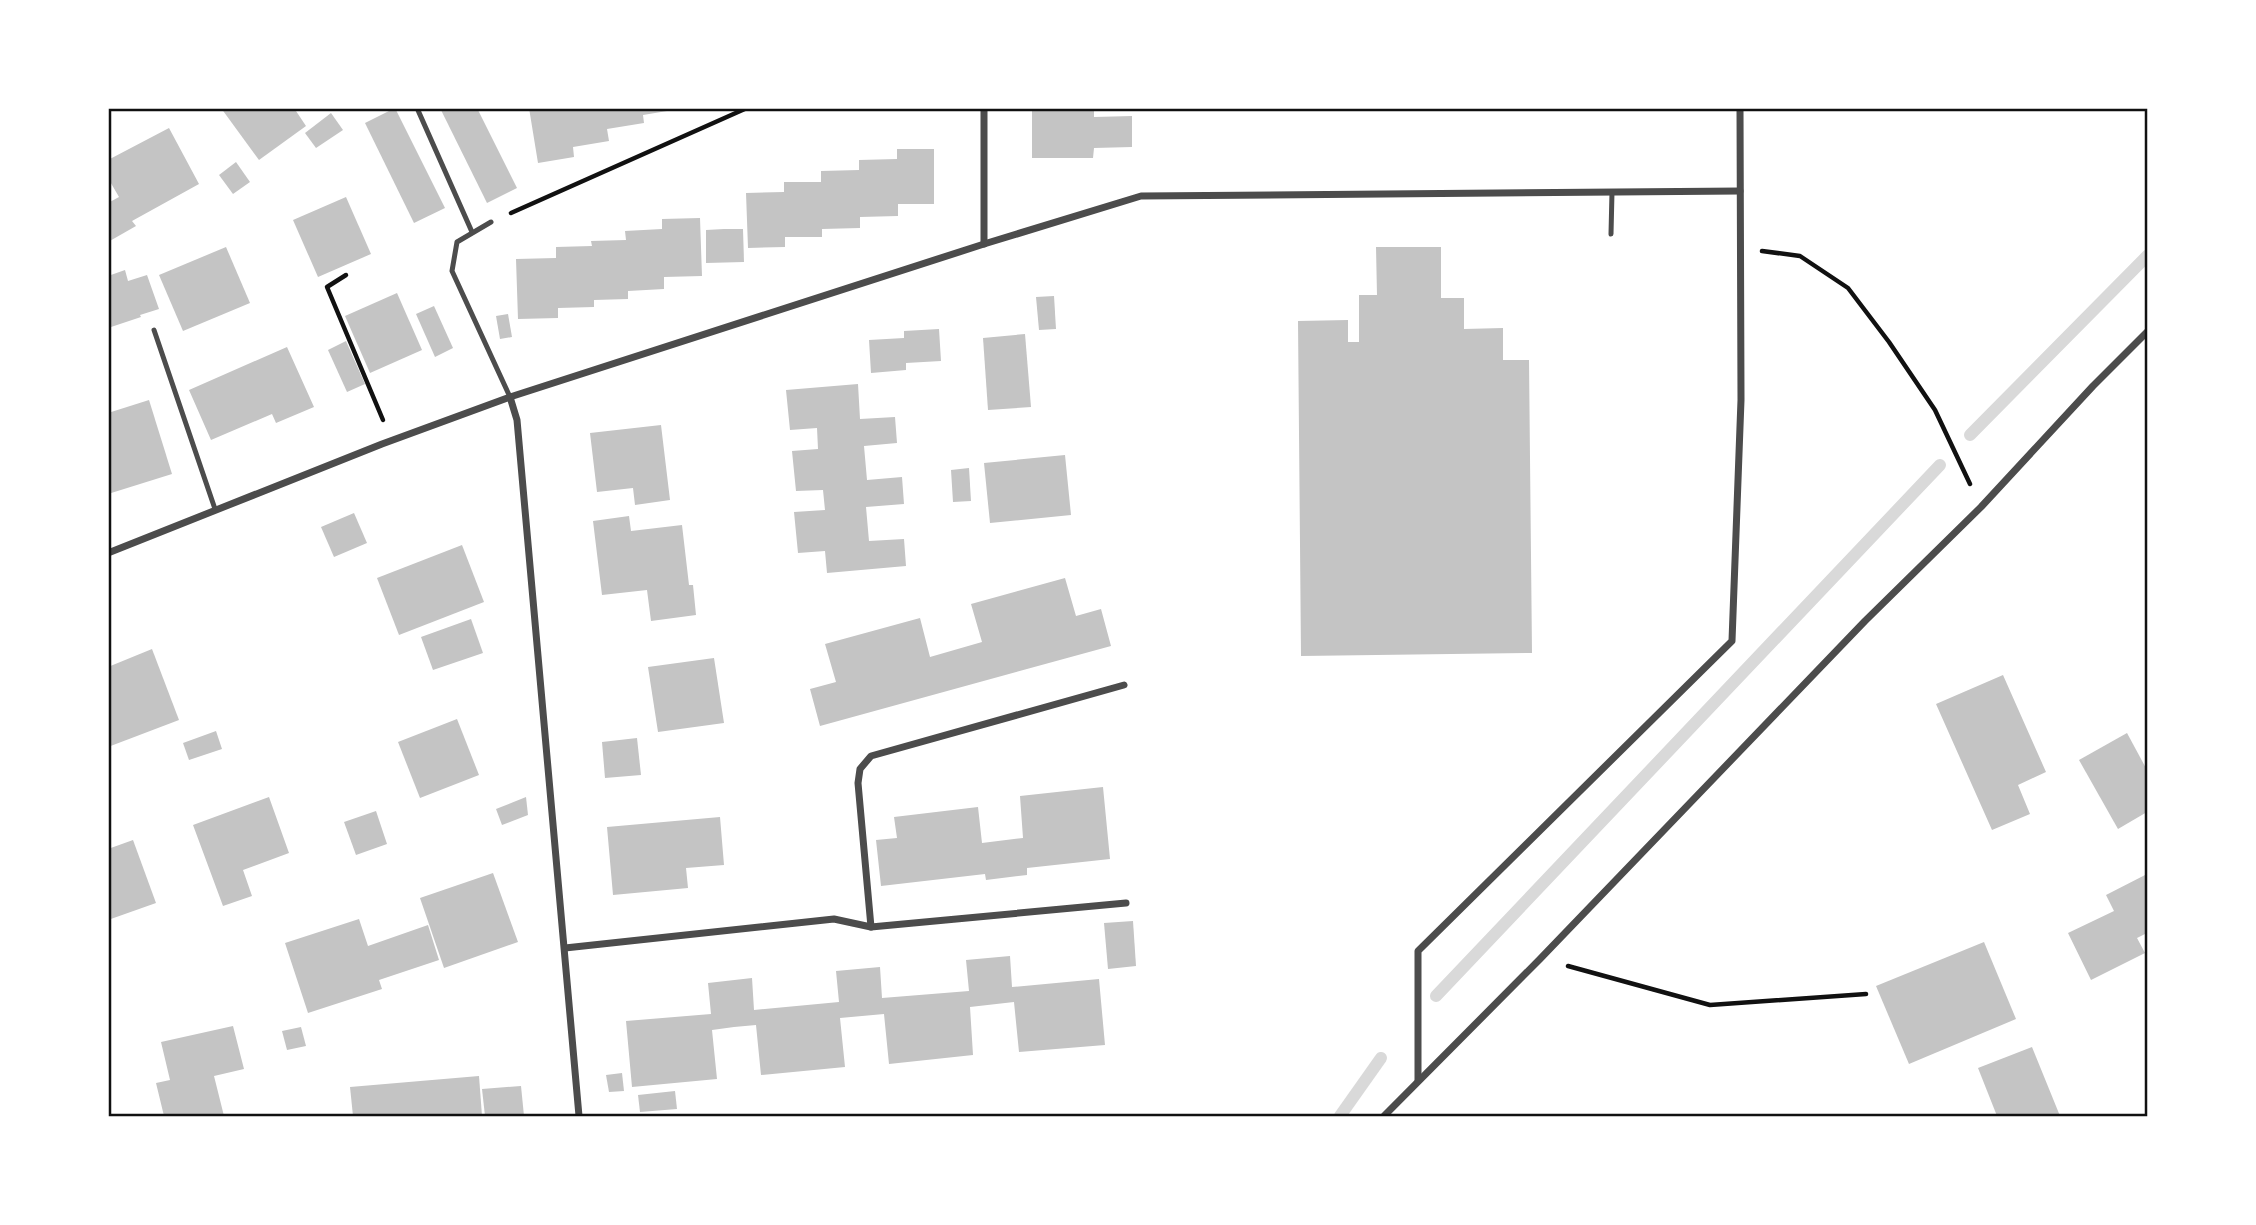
<svg xmlns="http://www.w3.org/2000/svg" width="2256" height="1225" viewBox="0 0 2256 1225" font-family="'Source Serif 4',serif">
<rect width="100%" height="100%" fill="#fff"/>
<g fill="none" stroke-linecap="round" stroke-linejoin="round">
<g stroke="#d9d9d9" stroke-width="12">
<polyline points="1970,435 2148,255"/>
<polyline points="1436,996 1940,465"/>
<polyline points="1340,1116 1381,1058"/>
</g>
</g>
<g fill="#c4c4c4">
<polygon points="221,108 294,108 306,126 259,160"/>
<polygon points="395,108 445,208 414,223 365,123"/>
<polygon points="440,108 477,108 517,188 487,203"/>
<polygon points="529,108 673,108 673,110 643,115 644,123 607,129 609,141 573,147 574,157 538,163"/>
<polygon points="1032,108 1094,108 1094,117 1132,116 1132,147 1094,148 1093,158 1032,158"/>
<polygon points="331,113 343,130 316,148 305,133"/>
<polygon points="169,128 199,184 132,221 136,226 108,242 108,203 119,197 108,178 108,160"/>
<polygon points="897,149 934,149 934,204 898,204 898,216 860,217 860,228 822,229 822,237 785,237 785,247 748,248 746,193 784,192 784,182 821,182 821,171 859,170 859,160 897,159"/>
<polygon points="236,162 250,182 233,194 219,175"/>
<polygon points="346,197 371,254 318,277 293,220"/>
<polygon points="700,218 702,276 664,277 664,289 628,291 628,299 594,300 594,307 558,308 558,318 518,319 516,259 556,258 556,247 592,246 591,241 626,240 625,231 662,229 662,219"/>
<polygon points="724,229 743,229 744,262 706,263 706,230"/>
<polygon points="226,247 250,303 183,331 159,275"/>
<polygon points="1376,247 1441,247 1441,298 1464,298 1464,329 1503,328 1503,360 1529,360 1532,653 1301,656 1298,321 1348,320 1348,342 1359,342 1359,295 1377,295"/>
<polygon points="125,270 128,281 147,275 159,309 140,315 141,317 108,328 108,276"/>
<polygon points="397,293 422,350 370,373 345,316"/>
<polygon points="1054,296 1056,329 1039,330 1036,297"/>
<polygon points="434,306 453,348 435,357 416,314"/>
<polygon points="508,314 512,337 500,339 496,316"/>
<polygon points="939,329 941,361 906,363 906,370 871,373 869,340 904,338 904,331"/>
<polygon points="1025,334 1031,407 988,410 983,338"/>
<polygon points="346,341 365,384 347,392 328,350"/>
<polygon points="287,347 314,407 276,423 272,414 211,440 189,390"/>
<polygon points="858,384 860,419 895,417 897,443 864,446 867,480 902,477 904,504 866,507 869,541 904,539 906,566 827,573 825,551 798,553 794,512 825,510 823,490 796,491 792,451 818,449 817,428 790,430 786,390"/>
<polygon points="149,400 172,474 108,494 108,413"/>
<polygon points="661,425 670,500 635,505 633,488 597,492 590,433"/>
<polygon points="1065,455 1071,515 990,523 984,463"/>
<polygon points="969,468 971,501 953,502 951,470"/>
<polygon points="354,513 367,543 334,557 321,527"/>
<polygon points="629,516 631,531 682,525 689,585 693,585 696,615 651,621 647,590 602,595 593,521"/>
<polygon points="462,545 484,602 399,635 377,578"/>
<polygon points="1065,578 1076,616 1101,609 1111,646 820,726 810,689 836,682 825,644 920,618 930,657 982,642 971,604"/>
<polygon points="471,619 483,653 433,670 421,637"/>
<polygon points="152,649 179,720 108,747 108,667"/>
<polygon points="714,658 724,723 658,732 648,667"/>
<polygon points="2003,675 2046,772 2018,785 2030,814 1992,830 1936,704"/>
<polygon points="457,719 479,775 420,798 398,742"/>
<polygon points="216,731 222,749 189,760 183,743"/>
<polygon points="2127,733 2147,770 2147,812 2118,829 2079,760"/>
<polygon points="637,738 641,775 605,778 602,742"/>
<polygon points="1103,787 1110,859 1027,868 1027,875 986,880 985,874 881,886 876,840 897,838 894,817 978,807 982,843 1023,838 1020,796"/>
<polygon points="269,797 289,853 243,870 252,896 223,906 193,825"/>
<polygon points="526,797 528,815 502,825 496,809"/>
<polygon points="376,811 387,844 356,855 344,822"/>
<polygon points="720,817 724,865 686,868 688,888 613,895 607,827"/>
<polygon points="133,840 156,903 108,920 108,849"/>
<polygon points="493,873 518,942 444,968 420,898"/>
<polygon points="2147,874 2147,933 2137,938 2145,953 2091,980 2068,933 2114,911 2106,895"/>
<polygon points="359,919 368,946 428,925 439,960 379,980 382,989 308,1013 285,943"/>
<polygon points="1133,921 1136,966 1108,969 1104,923"/>
<polygon points="1984,942 2016,1019 1909,1064 1876,986"/>
<polygon points="1010,956 1012,987 1099,979 1105,1045 1019,1052 1014,1002 970,1007 973,1055 889,1064 884,1014 840,1018 845,1067 761,1075 756,1025 734,1027 712,1030 717,1079 632,1087 626,1021 711,1014 708,983 752,978 754,1010 839,1002 836,971 880,967 882,998 969,991 966,960"/>
<polygon points="233,1026 244,1069 214,1076 224,1116 164,1116 156,1083 170,1080 161,1042"/>
<polygon points="301,1027 306,1046 287,1050 282,1031"/>
<polygon points="2032,1047 2060,1116 1997,1116 1978,1068"/>
<polygon points="622,1073 624,1091 609,1092 606,1075"/>
<polygon points="479,1076 482,1116 353,1116 350,1087"/>
<polygon points="521,1086 524,1116 485,1116 482,1089"/>
<polygon points="675,1091 677,1109 640,1112 638,1095"/>
</g>
<g fill="none" stroke-linecap="round" stroke-linejoin="round">
<g stroke="#111" stroke-width="4.5">
<polyline points="511,213 747,108"/>
<polyline points="1762,251 1800,256 1848,288 1889,342 1935,410 1970,484"/>
<polyline points="346,275 327,287 383,420"/>
<polyline points="1568,966 1710,1005 1866,994"/>
</g>
<g stroke="#4c4c4c" stroke-width="5">
<polyline points="417,108 472,232"/>
<polyline points="491,222 457,242 452,271 510,397"/>
<polyline points="1611,234 1612,192"/>
<polyline points="154,330 215,509"/>
</g>
<g stroke="#4c4c4c" stroke-width="7">
<polyline points="984,244 984,108"/>
<polyline points="510,397 517,420 579,1116"/>
<polyline points="108,553 382,444 510,397 984,244 1141,196 1740,191"/>
<polyline points="871,927 858,783 860,769 871,756 1124,685"/>
<polyline points="565,948 834,919 871,927 1126,903"/>
<polyline points="1418,1080 1418,951 1732,641 1741,400 1740,108"/>
<polyline points="1384,1116 1540,959 1865,621 1981,507 2093,386 2148,331"/>
</g>
</g>
<rect width="2256" height="1225" fill="none" stroke="#ffffff" stroke-width="220"/>
<rect x="110" y="110" width="2036" height="1005" fill="none" stroke="#111" stroke-width="2.5"/>
</svg>
